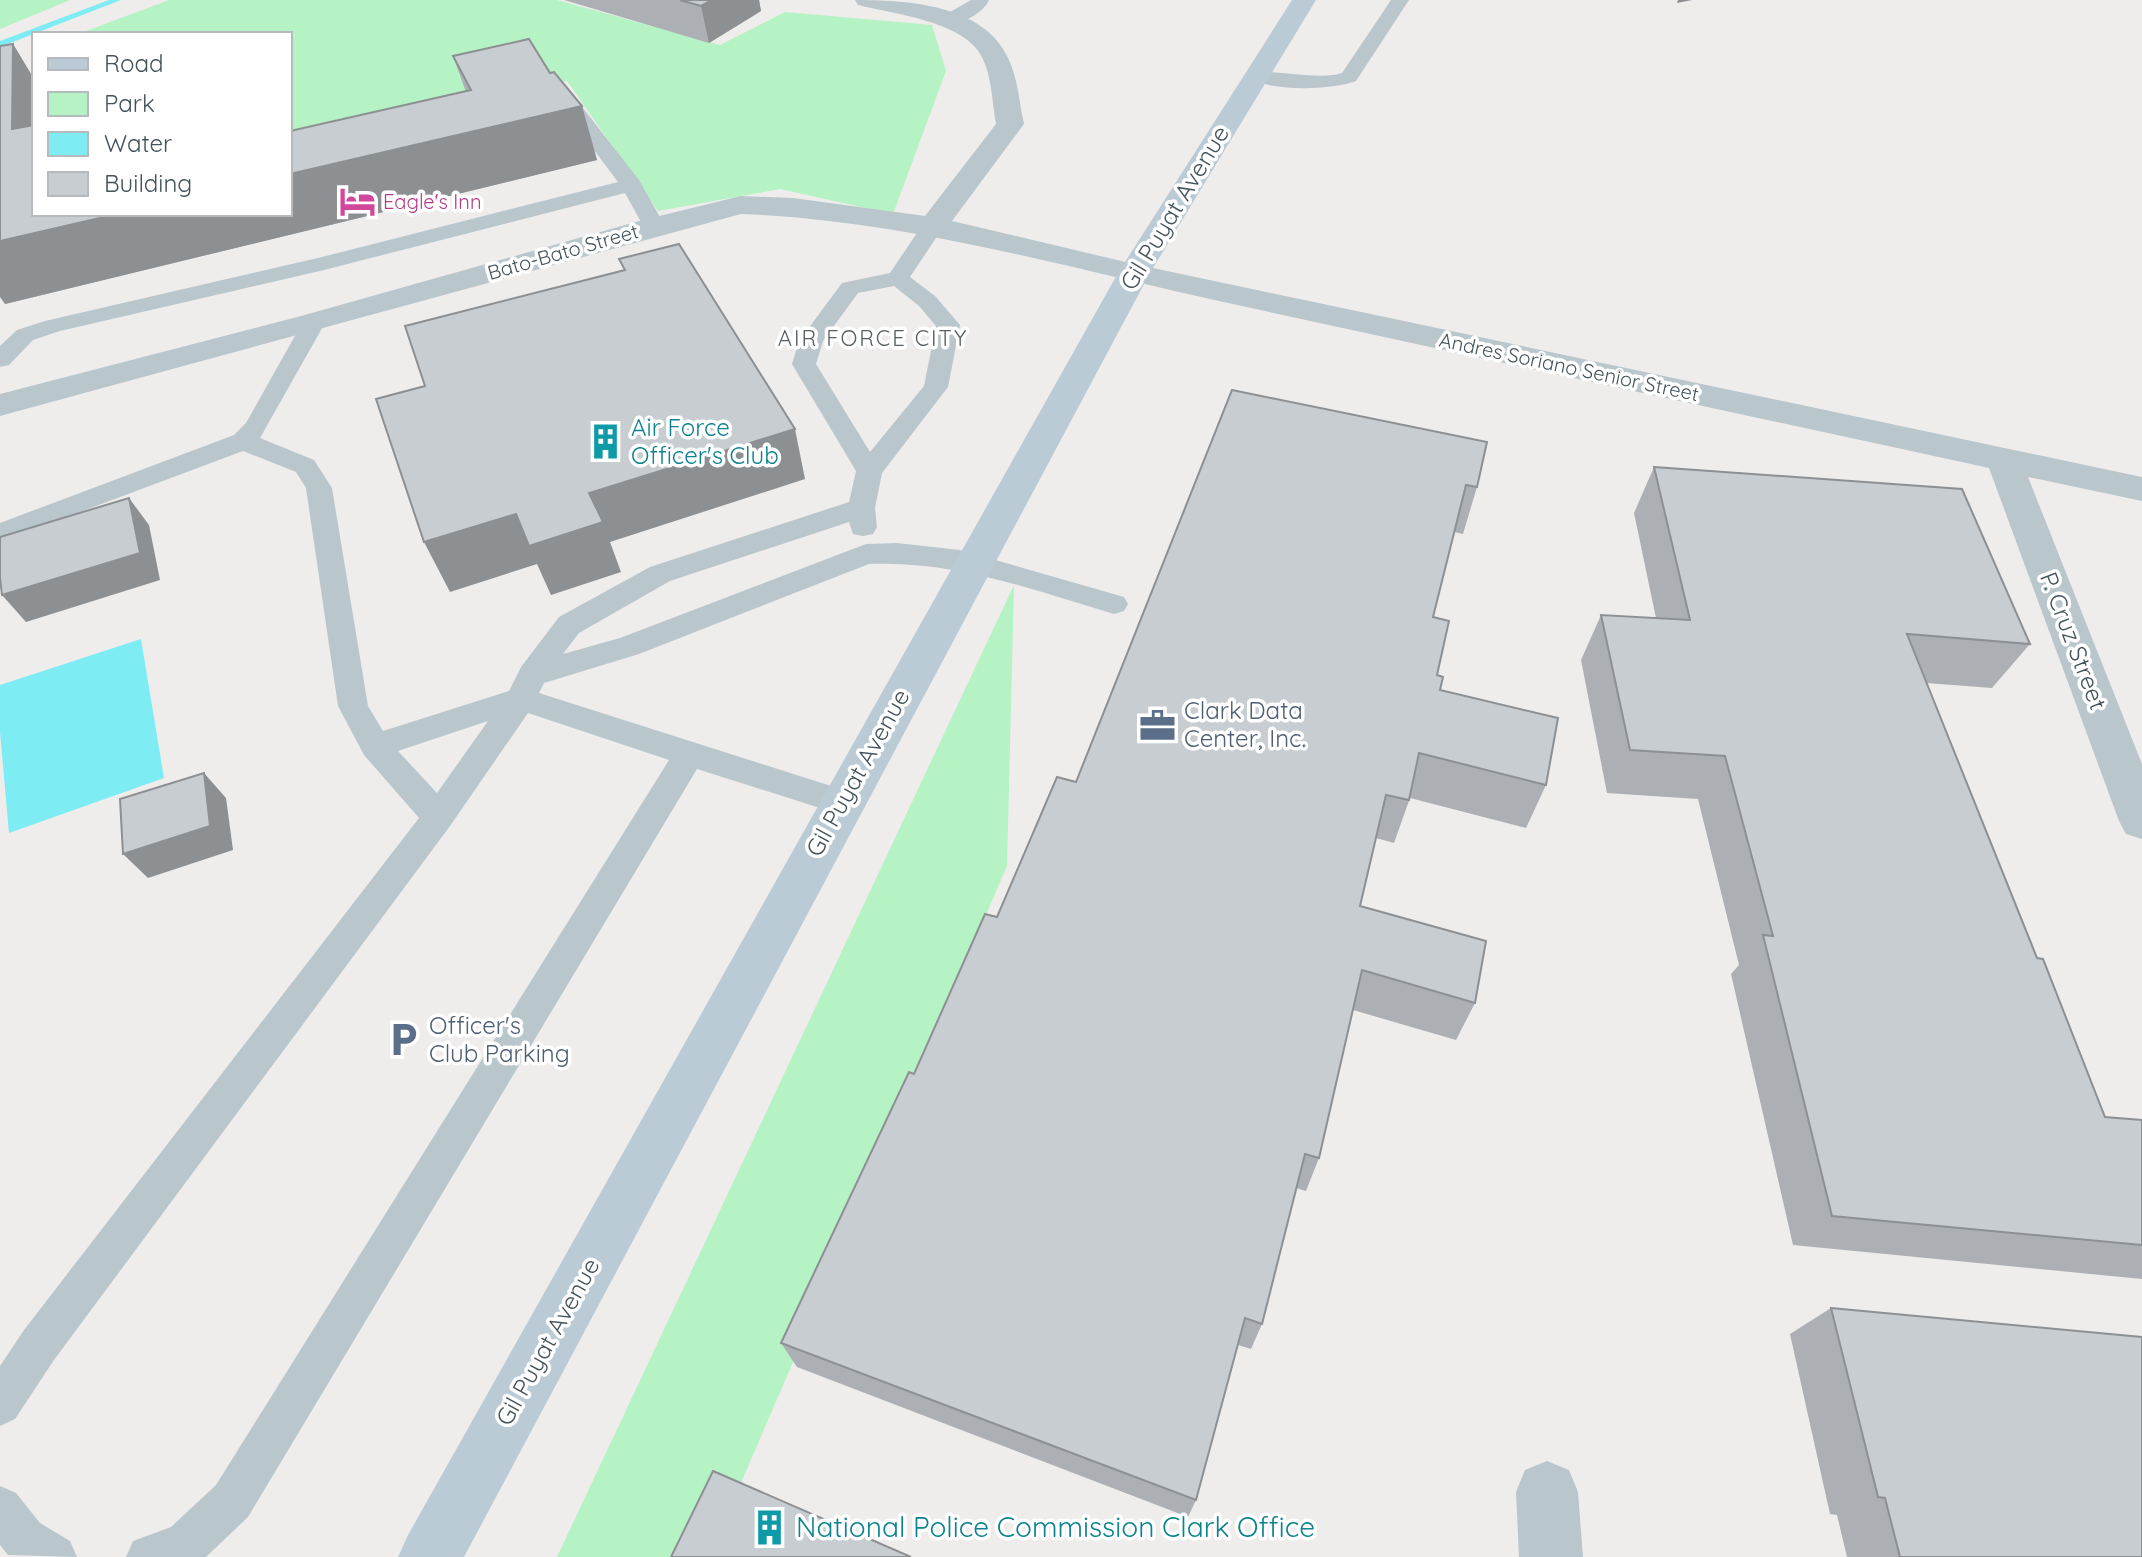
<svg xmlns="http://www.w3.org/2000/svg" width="2142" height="1557" viewBox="0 0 2142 1557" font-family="Quicksand,sans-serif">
<rect width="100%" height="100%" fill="#efecec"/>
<g fill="#b5f2c4">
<polygon points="0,0 70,0 0,29"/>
<polygon points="169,0 557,0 720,45 785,12 932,25 946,71 893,214 780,189 658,211 567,81 449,106 290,186 290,34 78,34"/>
<polygon points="1014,585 1007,866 709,1557 557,1557"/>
</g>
<polygon fill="#7eecf3" points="141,639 164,778 9,833 0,732 0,685"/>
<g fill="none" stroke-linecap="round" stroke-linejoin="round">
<polygon fill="#7eecf3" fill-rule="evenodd" points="109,0 121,0 0,47 0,41"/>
<g fill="#b9c7cd" fill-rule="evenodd">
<path d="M971 0H989C983 14 957 27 943 24L940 20 943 16Z"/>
<path d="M1391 0H1409L1356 81C1332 90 1265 93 1246 75 1256 65 1317 82 1342 73Z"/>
<polygon points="562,88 569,90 639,180 665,226 662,231 646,231 625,193 324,270 60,331 33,340 9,365 0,367 0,346 17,330 45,321 322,257 618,182 552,94"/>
<path d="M933 219 944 226 910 277 935 296 960 325 948 387 882 473 875 508 877 527 873 534 863 536 853 534 849 522 670 581 579 633 563 654 620 638 866 544 897 543 960 550 1124 597 1128 604 1124 611 1114 614C1033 590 955 560 869 564L639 654 544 683 539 693 853 793 858 802 853 811 842 815 697 769 248 1517 206 1557H126L133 1541 171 1527 216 1485 669 760 528 713 450 826 54 1360 15 1419 0 1426V1366L24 1330 419 818 364 755 338 706 306 488 296 472 243 451 0 542V523L234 435 246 423 305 318H321L325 323 260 438 314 460 332 488 368 706 383 731 509 691 521 667 559 617 650 567 849 502 856 471 792 364 799 341 842 283 890 273 925 221ZM894 286 919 306 936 326 924 386 870 452 816 364 823 341 858 293ZM488 721 437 793 398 751Z"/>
<polygon points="0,1486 16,1493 40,1523 70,1541 77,1557 8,1555 0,1545"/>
</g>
<g fill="#b9c7cd" fill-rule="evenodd">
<path d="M855 0C905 0 984 4 1008 58 1018 78 1019 102 1024 124L952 221 1134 264 2142 477V501L2028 477 2142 764V839L2126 834 2119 821 1989 468C1732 412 1475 357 1219 301 1060 266 904 220 741 214L0 416V394L301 316 643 220 741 196 793 198 925 216 996 124C992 102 992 77 982 57 964 21 893 14 858 5Z"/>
<polygon points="1547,1461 1569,1470 1578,1492 1583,1557 1519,1557 1516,1492 1525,1470"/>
</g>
<polygon fill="#bbcbd6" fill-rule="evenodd" points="1292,0 1316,0 1150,273 464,1557 398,1557 408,1535 1118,273"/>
</g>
<g fill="#acb0b5">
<polygon points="564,0 759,0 761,11 709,43"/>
<polygon points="13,44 34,79 34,214 466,92 453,56 550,73 582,106 597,160 5,304"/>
<polygon points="1232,390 1477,487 1463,534 1454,532 1433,617 1437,675 1440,690 1546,785 1526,828 1410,798 1394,843 1376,838 1360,906 1475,1003 1456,1040 1353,1010 1319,1158 1306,1191 1296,1188 1262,1324 1251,1349 1238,1345 1196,1500 1188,1517 797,1367 781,1343 914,1074 997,917 1076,782"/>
<polygon points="1654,467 2030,644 1992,688 1926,683 2037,958 2105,1117 2142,1120 2142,1279 1793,1245 1731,974 1739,965 1698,799 1607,793 1581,660 1601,615 1656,618 1634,513"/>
<polygon points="1831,1308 2142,1557 1847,1557 1837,1515 1830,1514 1790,1334"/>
</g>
<g fill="#8c9093">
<polygon points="712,0 759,0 761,11 709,43 701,6"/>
<polygon points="1678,0 1692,0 1677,3"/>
<polygon points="13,44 34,79 34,163 12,129"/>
<polygon points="582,106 597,160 5,304 0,297 0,241 117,214 290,214 290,174"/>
<polygon points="795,429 805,479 610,542 621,572 551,595 537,564 450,592 424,542 516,514 589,493"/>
<polygon points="129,498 149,525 160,580 26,622 2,595"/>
<polygon points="204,773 226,798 233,850 148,878 123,854"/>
</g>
<g fill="#c8cdd2" stroke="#8c9093" stroke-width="2">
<polygon points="680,0 712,0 701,6"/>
<polygon points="529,39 550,73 554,72 582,106 290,174 290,131 471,90 453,56"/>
<polygon points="13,44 12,129 34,125 34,214 117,214 0,241 0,46"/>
<polygon points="679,244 795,429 589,493 603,522 529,546 516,514 424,542 376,399 425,386 405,326 625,270 619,259"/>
<polygon points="1232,390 1487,442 1477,487 1466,485 1433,617 1449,621 1437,675 1443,677 1440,690 1558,718 1546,785 1419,753 1409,800 1386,795 1360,906 1486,941 1475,1003 1362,970 1319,1158 1305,1154 1262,1324 1245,1318 1196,1500 781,1343 909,1072 914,1074 985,914 997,917 1057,777 1076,782"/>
<polygon points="1654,467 1962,489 2030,644 1907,634 2037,958 2043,959 2105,1117 2142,1120 2142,1245 1832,1216 1763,935 1773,936 1725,756 1630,750 1601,615 1690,620"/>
<polygon points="129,498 140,553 2,595 0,578 0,537"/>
<polygon points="204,773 210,826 123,854 120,799"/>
<polygon points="1831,1308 2142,1337 2142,1557 1900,1557 1885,1498 1878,1497"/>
<polygon points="713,1471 911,1557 671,1557"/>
</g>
<defs>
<symbol id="hotel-bare" viewBox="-9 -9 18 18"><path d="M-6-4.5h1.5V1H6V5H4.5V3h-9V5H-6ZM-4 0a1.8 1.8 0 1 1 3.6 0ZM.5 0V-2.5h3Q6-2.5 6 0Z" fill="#d1479c" stroke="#fff" stroke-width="2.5" paint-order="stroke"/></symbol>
<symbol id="building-bare" viewBox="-9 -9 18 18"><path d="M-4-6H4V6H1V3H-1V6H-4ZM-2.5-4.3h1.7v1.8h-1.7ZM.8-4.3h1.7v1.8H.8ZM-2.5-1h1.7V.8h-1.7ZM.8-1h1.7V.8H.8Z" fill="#0f9aa8" stroke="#fff" stroke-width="2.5" paint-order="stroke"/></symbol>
<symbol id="office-bare" viewBox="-9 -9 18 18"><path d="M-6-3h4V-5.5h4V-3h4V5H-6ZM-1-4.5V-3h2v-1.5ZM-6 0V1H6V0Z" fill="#5c6f8a" stroke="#fff" stroke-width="2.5" paint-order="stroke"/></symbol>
<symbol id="parking-bare" viewBox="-9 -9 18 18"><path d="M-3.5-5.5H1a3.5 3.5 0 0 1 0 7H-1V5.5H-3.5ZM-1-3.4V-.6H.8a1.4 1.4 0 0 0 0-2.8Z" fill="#5c6f8a" stroke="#fff" stroke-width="2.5" paint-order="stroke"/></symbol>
</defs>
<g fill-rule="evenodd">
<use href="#hotel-bare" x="332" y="176" width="51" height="51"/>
<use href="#building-bare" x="580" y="416" width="51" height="51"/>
<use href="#office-bare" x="1132" y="700" width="51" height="51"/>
<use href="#parking-bare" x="378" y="1014" width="51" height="51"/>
<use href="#building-bare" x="744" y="1502" width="51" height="51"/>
</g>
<g text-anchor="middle" stroke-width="7" stroke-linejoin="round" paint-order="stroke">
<g font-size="20" fill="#b23c85" stroke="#fff" text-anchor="start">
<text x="383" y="209">Eagle's Inn</text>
</g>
<g font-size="20" fill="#43535b" stroke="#fff">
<text transform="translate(563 252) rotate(-16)" y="7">Bato-Bato Street</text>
<text transform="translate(1569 367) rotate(12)" y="7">Andres Soriano Senior Street</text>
</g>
<g font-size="22" letter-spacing="2" fill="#585e62" stroke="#fff">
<text x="873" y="346">AIR FORCE CITY</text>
</g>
<g font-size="24" fill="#43535b" stroke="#fff">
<text transform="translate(1175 208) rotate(-59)" y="8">Gil Puyat Avenue</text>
<text transform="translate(2073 641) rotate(69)" y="8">P. Cruz Street</text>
<text transform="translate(858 773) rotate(-61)" y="8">Gil Puyat Avenue</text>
<text transform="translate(548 1342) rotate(-61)" y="8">Gil Puyat Avenue</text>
</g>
<g font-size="24" fill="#0d838f" stroke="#fff" text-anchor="start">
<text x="631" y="436">Air Force<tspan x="631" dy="28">Officer's Club</tspan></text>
</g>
<g font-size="24" fill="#4e5e75" stroke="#fff" text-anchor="start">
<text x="1184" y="719">Clark Data<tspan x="1184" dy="28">Center, Inc.</tspan></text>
<text x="429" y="1034">Officer's<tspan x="429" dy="28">Club Parking</tspan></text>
</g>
<g font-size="28" fill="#0d838f" stroke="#fff" text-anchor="start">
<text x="796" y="1537">National Police Commission Clark Office</text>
</g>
</g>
<rect x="32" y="32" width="260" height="184" fill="#ffffff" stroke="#b4babd" stroke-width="2"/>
<rect x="48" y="58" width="40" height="12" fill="#bbcbd6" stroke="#b4babd" stroke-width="2"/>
<text x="104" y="72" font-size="24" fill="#43535b">Road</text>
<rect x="48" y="92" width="40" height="24" fill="#b5f2c4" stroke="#b4babd" stroke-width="2"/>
<text x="104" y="112" font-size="24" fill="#43535b">Park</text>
<rect x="48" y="132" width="40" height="24" fill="#7eecf3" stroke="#b4babd" stroke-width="2"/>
<text x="104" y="152" font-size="24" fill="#43535b">Water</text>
<rect x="48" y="172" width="40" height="24" fill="#c8cdd2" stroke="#b4babd" stroke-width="2"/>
<text x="104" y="192" font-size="24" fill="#43535b">Building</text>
</svg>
